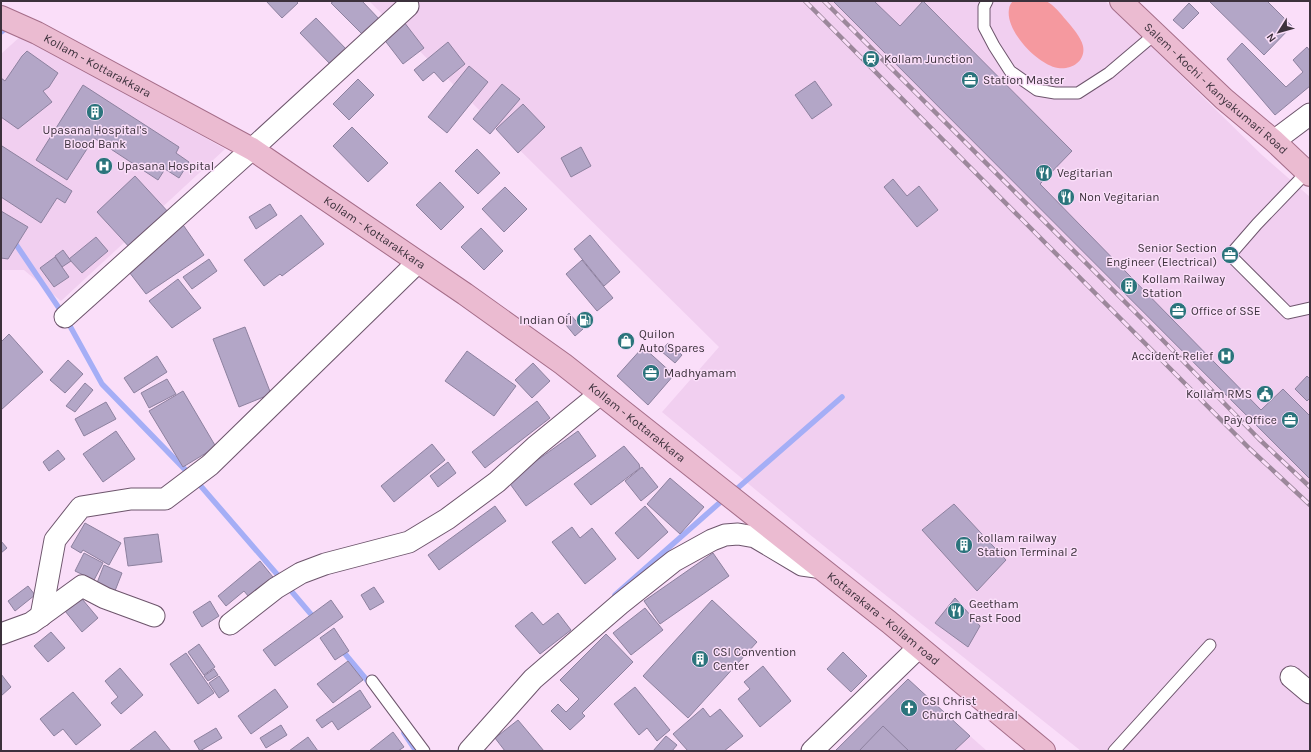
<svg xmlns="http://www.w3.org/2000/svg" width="1311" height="752" viewBox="0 0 1311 752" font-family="Karla,sans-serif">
<rect width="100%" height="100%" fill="#fadef9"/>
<g fill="#f1cff0">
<polygon points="369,1 1105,1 1262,155 1310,197 1310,751 1081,751 809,534 662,412 719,347"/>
<polygon points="22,35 225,149 61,301 24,270 1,270 1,54"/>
<polygon points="970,736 987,751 954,751"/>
</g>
<path fill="#f5999f" d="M1013 1C1020 1 1041 0 1046 1 1054 5 1061 14 1066 20 1072 27 1081 37 1083 46 1086 61 1072 70 1058 68 1038 65 1005 31 1009 9 1009 6 1011 3 1013 1Z"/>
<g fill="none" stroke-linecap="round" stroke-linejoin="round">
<g stroke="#a5aef6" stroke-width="5.5">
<polyline points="1,32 5,29"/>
<polyline points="13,240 65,317 102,384 199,484 282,580"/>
<polyline points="732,493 842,397"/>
<polyline points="287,586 315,619"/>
<polyline points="615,595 725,498"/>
<polyline points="341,649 371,685"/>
<polyline points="404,733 416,751"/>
</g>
</g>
<g fill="#b3a6c7" stroke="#8d819f">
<polygon points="266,1 296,1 298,3 282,18"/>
<polygon points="334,1 362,1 380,20 364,36 331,3"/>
<polygon points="833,1 874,1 900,26 923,1 1072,151 1040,184 1261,410 1283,389 1310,416 1310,479"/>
<polygon points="1209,1 1267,1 1292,26 1264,55"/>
<polygon points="1189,3 1199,13 1183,29 1173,20"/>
<polygon points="316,18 348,51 332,66 300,33"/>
<polygon points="404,22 424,48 403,64 383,38"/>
<polygon points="448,42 465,64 443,82 434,72 423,81 414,70"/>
<polygon points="1242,43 1286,87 1303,72 1293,60 1307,47 1310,51 1310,86 1275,115 1227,59"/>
<polygon points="27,51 58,73 49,87 43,91 52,102 18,129 1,117 1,78 5,81 22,56"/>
<polygon points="469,66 488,82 447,133 428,117"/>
<polygon points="358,79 374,95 349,120 333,104"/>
<polygon points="815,81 832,105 812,119 795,95"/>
<polygon points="502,84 520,99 490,134 473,119"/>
<polygon points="83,85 179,147 176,153 189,162 179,178 165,169 158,180 94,138 67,180 36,160"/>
<polygon points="523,104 545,127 518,153 496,129"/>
<polygon points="352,127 388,163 368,182 333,146"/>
<polygon points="2,146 72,191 65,203 57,198 41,223 1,197 1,148"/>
<polygon points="581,147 591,166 571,177 561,158"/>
<polygon points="477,149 500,173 478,194 455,171"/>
<polygon points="135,176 170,214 132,250 97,212"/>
<polygon points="893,179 907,196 919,186 938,210 917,227 884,187"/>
<polygon points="440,182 464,207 441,230 416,205"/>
<polygon points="505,187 527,209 504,232 482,209"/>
<polygon points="270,204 277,215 256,229 249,217"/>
<polygon points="1,211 28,227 8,259 1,258"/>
<polygon points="301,215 324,244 282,276 280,274 264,286 244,260"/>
<polygon points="179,219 204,255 146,294 126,268"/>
<polygon points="481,228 503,251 484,270 461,247"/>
<polygon points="590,235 620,272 604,286 574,249"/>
<polygon points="96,237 108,251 82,273 69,259"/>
<polygon points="63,250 71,261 62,267 55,256"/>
<polygon points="55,257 69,277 54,287 40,268"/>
<polygon points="209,259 217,271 192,289 183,277"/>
<polygon points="582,260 613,298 597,311 566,274"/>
<polygon points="178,279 201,308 172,328 149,301"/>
<polygon points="569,313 583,329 575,336 562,320"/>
<polygon points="245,327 271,394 239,407 213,339"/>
<polygon points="9,334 43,372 1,410 1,342"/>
<polygon points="668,343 682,355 675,363 661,351"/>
<polygon points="643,347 674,375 648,405 617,376"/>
<polygon points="467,351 516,386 494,416 445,381"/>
<polygon points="157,356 167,372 134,393 124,378"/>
<polygon points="68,360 83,374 65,393 50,380"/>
<polygon points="533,363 550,381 532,398 515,380"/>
<polygon points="1307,376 1310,379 1310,398 1307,401 1295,389"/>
<polygon points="167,379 176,394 149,408 141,393"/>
<polygon points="85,383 93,390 75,412 66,406"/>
<polygon points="183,391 216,447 183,467 149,411"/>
<polygon points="537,401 550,418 485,468 472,452"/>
<polygon points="106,402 116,419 84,436 75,419"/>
<polygon points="116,431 135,459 103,482 83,454"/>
<polygon points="578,431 596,456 526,506 508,481"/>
<polygon points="432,444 445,460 394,502 381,486"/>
<polygon points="624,446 639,464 640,468 591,505 574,484"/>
<polygon points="58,450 65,459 49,471 43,462"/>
<polygon points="448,462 456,473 438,487 430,476"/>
<polygon points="642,467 658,487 641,501 625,481"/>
<polygon points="670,478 704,507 680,534 647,504"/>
<polygon points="954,504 1006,560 977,591 922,530"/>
<polygon points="495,506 506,521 439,570 428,555"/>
<polygon points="645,506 668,532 638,559 615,533"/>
<polygon points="85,523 121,543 109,565 83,550 81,553 71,547"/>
<polygon points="572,527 580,538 592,528 616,559 585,584 552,542"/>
<polygon points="158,534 162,562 128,566 124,538"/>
<polygon points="1,541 7,548 1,553"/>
<polygon points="84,553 103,563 94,580 75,571"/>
<polygon points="713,553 729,576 660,624 644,601"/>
<polygon points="260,561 277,582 253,602 244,591 226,606 218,596"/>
<polygon points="104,565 122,573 113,596 95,588"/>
<polygon points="28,586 35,595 15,611 8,601"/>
<polygon points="374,587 384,602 370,610 361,595"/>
<polygon points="77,593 98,618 82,632 61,606"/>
<polygon points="955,598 980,626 968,647 935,623"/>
<polygon points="331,600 343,617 275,666 263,650"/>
<polygon points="712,600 757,642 688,718 643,676"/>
<polygon points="210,601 219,616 202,627 193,612"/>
<polygon points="645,608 663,630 631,655 613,633"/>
<polygon points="532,612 543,625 558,613 571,630 540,654 515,626"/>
<polygon points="334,628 349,651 335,660 320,638"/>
<polygon points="51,632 65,648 48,662 34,646"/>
<polygon points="606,634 633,662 582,713 585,716 570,730 551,711 558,704 566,712 579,699 560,680"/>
<polygon points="199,644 215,667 204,675 188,652"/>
<polygon points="843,652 867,676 851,692 827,669"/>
<polygon points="186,653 214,693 198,704 170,664"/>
<polygon points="348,661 363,680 333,703 317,684"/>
<polygon points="763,666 791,701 760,727 738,699 750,689 744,682"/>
<polygon points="120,668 143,695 121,714 111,703 118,697 105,681"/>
<polygon points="214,669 218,675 208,681 204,676"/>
<polygon points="1,674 11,687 1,696"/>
<polygon points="219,676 229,691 219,698 209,683"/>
<polygon points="908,679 970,736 954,751 835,751"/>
<polygon points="635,687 670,730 657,741 647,728 639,735 614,704"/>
<polygon points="275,689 288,707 251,734 238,716"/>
<polygon points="360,690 371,707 338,730 332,721 322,728 316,720"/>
<polygon points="73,692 101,725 76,745 63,729 54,736 40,719"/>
<polygon points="703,708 710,717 720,709 743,736 724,751 688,751 673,734"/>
<polygon points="518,720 544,751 505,751 495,738"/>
<polygon points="281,725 287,735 266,748 260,738"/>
<polygon points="883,726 909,751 859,751"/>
<polygon points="216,728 222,738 200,751 194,741"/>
<polygon points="155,731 171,751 129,751"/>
<polygon points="393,732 404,747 398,751 369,751"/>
<polygon points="666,736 677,745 672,751 653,751"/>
<polygon points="308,737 318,751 289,751"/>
</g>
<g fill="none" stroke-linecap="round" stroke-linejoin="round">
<defs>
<g id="lane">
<polyline points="987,1 984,7 984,27 994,46 1010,71 1037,90 1055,93 1078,93 1109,73 1155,34"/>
<polyline points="1307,172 1257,224 1230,255 1288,313 1310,308"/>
<polyline points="372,681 424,751"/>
<polyline points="1114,751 1210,645"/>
</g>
<g id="street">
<polyline points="1274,141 1310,114"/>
<polyline points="65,317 252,149 408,6"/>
<polyline points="41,616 55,540 81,507 131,499 165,499 210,465 418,262"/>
<polyline points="230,624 276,588 301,573 325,564 409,542 447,519 497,482 535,447 600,394"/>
<polyline points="1,634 31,623 82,586 105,598 154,616"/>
<polyline points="1291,677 1310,693"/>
<polyline points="469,751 533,679 620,604 674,561 712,540 725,535 738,534 755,537 802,565 816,567"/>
<polyline points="812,751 919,647"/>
</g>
<g id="primary">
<path id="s1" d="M1121 1 1224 99 1274 141 1310 175"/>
<path id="s2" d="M1 17 37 33 252 149 465 294 563 364 889 622 1044 751"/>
</g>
</defs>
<use href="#lane" stroke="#6d556c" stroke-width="13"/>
<use href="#street" stroke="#6d556c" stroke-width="23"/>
<use href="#primary" stroke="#a56d89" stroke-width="24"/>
<use href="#lane" stroke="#fff" stroke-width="11"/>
<use href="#street" stroke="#fff" stroke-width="21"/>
<use href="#primary" stroke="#ebbbd1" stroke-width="22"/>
<defs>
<g id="rail">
<polyline points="805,1 1250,449 1310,505"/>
<polyline points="824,1 1149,326 1259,439 1310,487"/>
</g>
</defs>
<use href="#rail" stroke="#9c889b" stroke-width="4.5"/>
<use href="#rail" stroke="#fadef9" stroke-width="3" stroke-dasharray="9" stroke-linecap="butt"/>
</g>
<defs>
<symbol id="station-disc" viewBox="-11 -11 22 22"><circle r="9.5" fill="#2b747c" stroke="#fadef9"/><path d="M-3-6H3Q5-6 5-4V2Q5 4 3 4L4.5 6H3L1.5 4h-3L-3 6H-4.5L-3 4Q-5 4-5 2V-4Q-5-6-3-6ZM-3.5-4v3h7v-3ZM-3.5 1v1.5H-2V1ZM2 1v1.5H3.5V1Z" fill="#fff"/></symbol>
<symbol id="office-disc" viewBox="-11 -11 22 22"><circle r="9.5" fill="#2b747c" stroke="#fadef9"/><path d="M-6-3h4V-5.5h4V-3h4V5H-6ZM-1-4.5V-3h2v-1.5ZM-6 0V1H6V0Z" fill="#fff"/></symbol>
<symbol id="building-disc" viewBox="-11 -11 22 22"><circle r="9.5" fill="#2b747c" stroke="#fadef9"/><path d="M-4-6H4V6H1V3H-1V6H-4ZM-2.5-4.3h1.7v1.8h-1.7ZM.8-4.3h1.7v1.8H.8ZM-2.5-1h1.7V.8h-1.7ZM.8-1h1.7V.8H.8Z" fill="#fff"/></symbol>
<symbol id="hospital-disc" viewBox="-11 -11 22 22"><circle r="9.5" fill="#2b747c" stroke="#fadef9"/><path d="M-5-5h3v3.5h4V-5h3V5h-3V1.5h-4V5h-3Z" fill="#fff"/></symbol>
<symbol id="restaurant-disc" viewBox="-11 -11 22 22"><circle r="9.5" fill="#2b747c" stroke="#fadef9"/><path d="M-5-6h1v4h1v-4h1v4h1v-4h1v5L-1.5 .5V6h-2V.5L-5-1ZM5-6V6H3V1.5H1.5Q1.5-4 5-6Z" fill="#fff"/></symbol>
<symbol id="fuel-disc" viewBox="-11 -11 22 22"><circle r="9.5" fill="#2b747c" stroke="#fadef9"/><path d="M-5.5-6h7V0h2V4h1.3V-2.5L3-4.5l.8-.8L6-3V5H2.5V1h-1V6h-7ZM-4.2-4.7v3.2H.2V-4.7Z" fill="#fff"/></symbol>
<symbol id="shop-disc" viewBox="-11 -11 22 22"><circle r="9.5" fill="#2b747c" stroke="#fadef9"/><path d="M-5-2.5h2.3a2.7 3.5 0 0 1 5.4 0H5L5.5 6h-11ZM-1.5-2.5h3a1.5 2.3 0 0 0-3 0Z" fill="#fff"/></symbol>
<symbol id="civic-disc" viewBox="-11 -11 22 22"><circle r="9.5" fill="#2b747c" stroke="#fadef9"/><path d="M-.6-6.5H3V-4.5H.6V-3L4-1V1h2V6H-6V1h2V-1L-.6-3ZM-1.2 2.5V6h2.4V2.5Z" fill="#fff"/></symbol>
<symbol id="church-disc" viewBox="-11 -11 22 22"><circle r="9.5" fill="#2b747c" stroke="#fadef9"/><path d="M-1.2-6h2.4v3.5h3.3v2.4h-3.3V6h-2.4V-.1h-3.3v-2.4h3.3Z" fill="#fff"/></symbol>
</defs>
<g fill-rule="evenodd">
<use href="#station-disc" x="861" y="49" width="20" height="20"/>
<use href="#office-disc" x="960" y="70" width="20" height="20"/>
<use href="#building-disc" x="85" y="102" width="20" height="20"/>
<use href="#hospital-disc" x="94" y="156" width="20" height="20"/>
<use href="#restaurant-disc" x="1034" y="163" width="20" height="20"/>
<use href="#restaurant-disc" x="1056" y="187" width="20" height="20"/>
<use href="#office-disc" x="1220" y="245" width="20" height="20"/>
<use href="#building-disc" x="1119" y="276" width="20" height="20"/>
<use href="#office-disc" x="1168" y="301" width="20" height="20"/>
<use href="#fuel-disc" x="575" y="310" width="20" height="20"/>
<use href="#shop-disc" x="616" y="331" width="20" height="20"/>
<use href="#hospital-disc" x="1216" y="346" width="20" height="20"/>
<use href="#office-disc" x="641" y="363" width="20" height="20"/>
<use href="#civic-disc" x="1255" y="384" width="20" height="20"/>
<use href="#office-disc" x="1280" y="410" width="20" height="20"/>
<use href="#building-disc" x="954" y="535" width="20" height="20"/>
<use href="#restaurant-disc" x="946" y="601" width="20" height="20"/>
<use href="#building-disc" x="690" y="649" width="20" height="20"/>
<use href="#church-disc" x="899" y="698" width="20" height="20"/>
</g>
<g text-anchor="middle" stroke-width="3" stroke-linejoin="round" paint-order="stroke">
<g font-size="12" fill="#3c313c" stroke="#fadef9" text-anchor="start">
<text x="884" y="63">Kollam Junction</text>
<text x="983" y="84">Station Master</text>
<text x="95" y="134" text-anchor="middle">Upasana Hospital's<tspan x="95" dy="14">Blood Bank</tspan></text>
<text x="117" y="170">Upasana Hospital</text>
<text x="1057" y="177">Vegitarian</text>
<text x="1079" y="201">Non Vegitarian</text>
<text x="1217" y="252" text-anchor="end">Senior Section<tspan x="1217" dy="14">Engineer (Electrical)</tspan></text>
<text x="1142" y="283">Kollam Railway<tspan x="1142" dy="14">Station</tspan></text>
<text x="1191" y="315">Office of SSE</text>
<text x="572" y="324" text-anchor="end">Indian Oil</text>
<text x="639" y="338">Quilon<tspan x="639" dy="14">Auto Spares</tspan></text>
<text x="1213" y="360" text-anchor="end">Accident Relief</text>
<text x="664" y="377">Madhyamam</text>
<text x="1252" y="398" text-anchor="end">Kollam RMS</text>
<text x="1277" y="424" text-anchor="end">Pay Office</text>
<text x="977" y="542">kollam railway<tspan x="977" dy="14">Station Terminal 2</tspan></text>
<text x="969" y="608">Geetham<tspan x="969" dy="14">Fast Food</tspan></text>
<text x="713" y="656">CSI Convention<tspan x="713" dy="14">Center</tspan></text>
<text x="922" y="705">CSI Christ<tspan x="922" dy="14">Church Cathedral</tspan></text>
</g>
<g font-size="12" fill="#3c313c" stroke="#fadef9">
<text dy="4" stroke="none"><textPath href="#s2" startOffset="108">Kollam - Kottarakkara</textPath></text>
<text dy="4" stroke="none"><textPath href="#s1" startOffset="129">Salem - Kochi - Kanyakumari Road</textPath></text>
<text dy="4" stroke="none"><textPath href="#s2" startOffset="432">Kollam - Kottarakkara</textPath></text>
<text dy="4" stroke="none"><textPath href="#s2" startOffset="756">Kollam - Kottarakkara</textPath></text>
<text dy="4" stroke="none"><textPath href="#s2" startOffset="1071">Kottarakara - Kollam road</textPath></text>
</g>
</g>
<rect width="1311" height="752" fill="none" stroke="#3c313c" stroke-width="4"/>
<g transform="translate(1279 32) rotate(233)" stroke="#fadef9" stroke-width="3" paint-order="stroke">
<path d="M0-3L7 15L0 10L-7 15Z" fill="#3c313c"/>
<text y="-6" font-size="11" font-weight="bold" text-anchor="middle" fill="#3c313c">N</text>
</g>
</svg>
